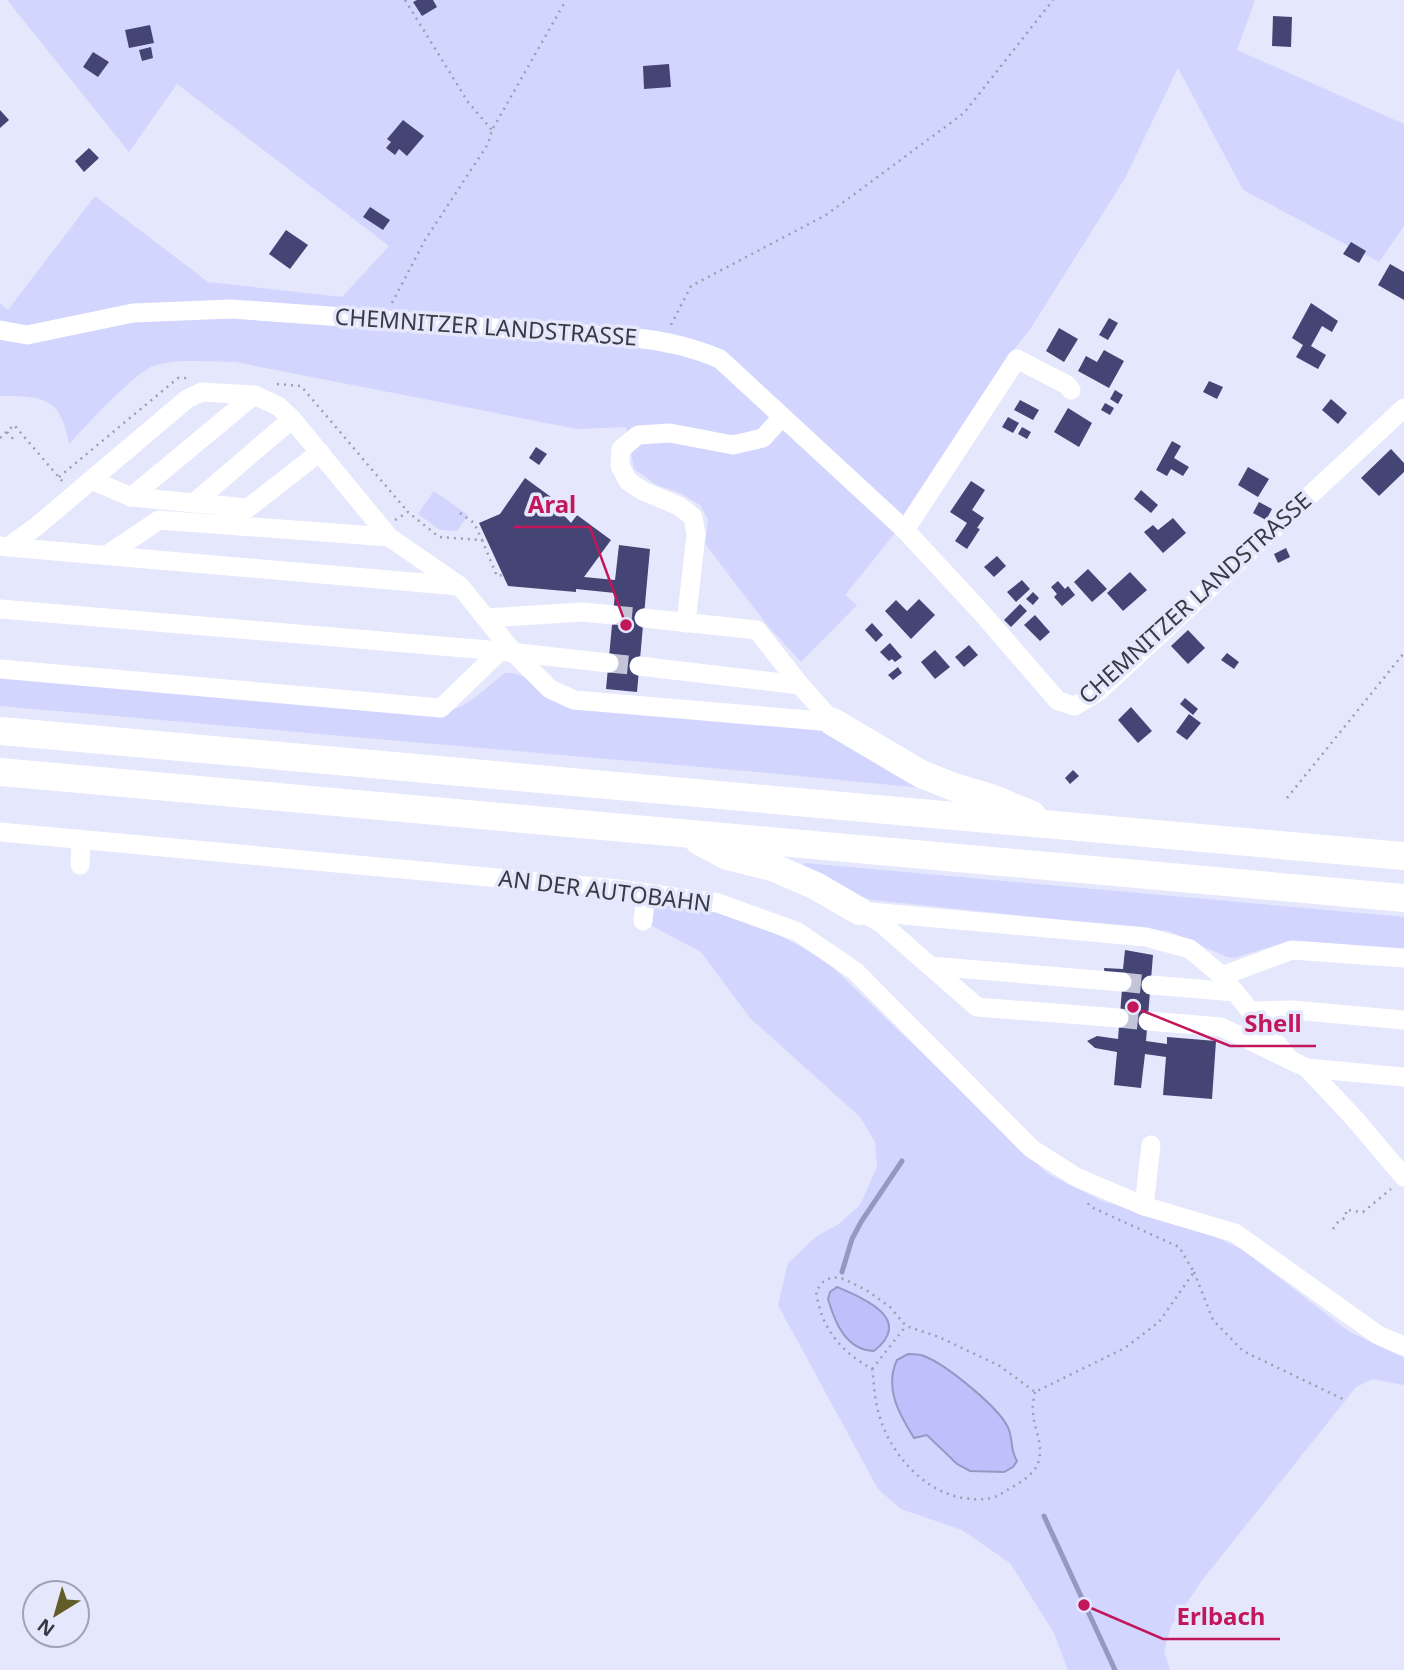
<svg xmlns="http://www.w3.org/2000/svg" width="1404" height="1670" viewBox="0 0 1404 1670" font-family="'Noto Sans',sans-serif">
<rect width="100%" height="100%" fill="#e5e7fd"/>
<g fill="#d2d5fd" fill-rule="evenodd">
<path d="M7 0H1255L1237 50 1404 124V226L1379 262 1243 190 1178 68 1125 178 1029 331 1012 352 908 517 845 595 857 605 801 662 768 626 705 544 708 519 700 505 678 492 657 485 634 469 626 427 577 429 235 362C209 362 178 358 153 366 134 373 85 427 69 444 61 397 43 396 0 396V303L8 310 95 196 208 282 342 297 389 246 177 84 129 152Z"/>
<polygon points="434,491 468,515 457,531 440,530 418,514"/>
<path d="M505 673C524 672 533 683 547 696L803 726 831 733 943 790 769 773 0 706V675L435 714C466 711 481 691 505 673Z"/>
<polygon points="806,863 1404,917 1404,950 1289,941 1234,958 1227,957 1169,931 873,900 856,896 802,866"/>
<path d="M656 903 720 913 773 932 824 959 1048 1174 1100 1200 1211 1235 1243 1250 1348 1331 1404 1358V1385L1373 1379 1356 1387 1203 1579 1171 1626 1164 1651 1170 1670H1068L1054 1633 1010 1563 962 1530 901 1509 878 1489 778 1305 788 1263 817 1236 839 1224 860 1205 877 1167 875 1142 860 1117 750 1018 701 952 643 921ZM828 1299 887 1338 874 1351 846 1339ZM943 1367C969 1387 1015 1413 1011 1450 1010 1457 1006 1465 1004 1472L970 1471 957 1464 927 1434Z"/>
</g>
<g fill="#bdc0fa" stroke="#9598c3" stroke-width="2">
<path d="M837 1287C865 1299 914 1319 874 1351 846 1350 835 1323 828 1299L830 1292Z"/>
<path d="M908 1354C913 1354 919 1354 924 1356 945 1364 1002 1409 1009 1430 1013 1441 1010 1449 1017 1461L1013 1467 1004 1472 970 1471 957 1464 927 1435 914 1438C899 1414 884 1388 897 1360Z"/>
</g>
<g fill="none" stroke-linecap="round" stroke-linejoin="round">
<g stroke="#9598c3" stroke-width="5">
<polyline points="842,1272 852,1239 861,1222 902,1161"/>
<polyline points="1044,1516 1115,1670"/>
</g>
</g>
<g fill="#444475">
<polygon points="417,0 433,0 437,7 422,16 413,2"/>
<polygon points="1273,16 1292,17 1291,47 1272,46"/>
<polygon points="150,25 154,43 129,48 125,30"/>
<polygon points="151,47 153,58 142,61 139,50"/>
<polygon points="93,52 109,62 98,77 83,67"/>
<polygon points="669,64 671,87 644,89 643,66"/>
<polygon points="0,110 9,120 0,128"/>
<polygon points="403,120 424,136 407,156 399,149 395,155 386,148 391,142 387,139"/>
<polygon points="89,148 99,158 84,172 75,161"/>
<polygon points="370,207 390,220 383,230 363,217"/>
<polygon points="286,230 308,245 290,269 269,254"/>
<polygon points="1351,242 1366,251 1359,263 1343,254"/>
<polygon points="1390,264 1404,272 1404,300 1378,285"/>
<polygon points="1311,303 1338,321 1332,332 1322,326 1311,346 1326,355 1318,369 1296,357 1303,345 1292,338"/>
<polygon points="1109,318 1118,323 1108,340 1099,335"/>
<polygon points="1059,328 1078,339 1064,362 1046,351"/>
<polygon points="1104,350 1124,361 1109,388 1078,371 1086,356 1097,362"/>
<polygon points="1209,381 1223,387 1217,399 1203,392"/>
<polygon points="1115,390 1123,395 1118,404 1110,399"/>
<polygon points="1331,399 1347,413 1338,424 1322,410"/>
<polygon points="1020,400 1039,410 1033,420 1014,410"/>
<polygon points="1105,403 1114,408 1110,415 1101,410"/>
<polygon points="1068,408 1092,423 1079,447 1054,432"/>
<polygon points="1008,417 1019,423 1013,433 1002,427"/>
<polygon points="1022,427 1031,432 1027,439 1018,434"/>
<polygon points="1172,441 1181,446 1174,458 1189,467 1183,476 1171,469 1167,476 1156,470"/>
<polygon points="536,447 547,454 539,465 529,458"/>
<polygon points="1391,449 1404,463 1404,472 1379,496 1361,478"/>
<polygon points="1248,467 1269,479 1258,497 1238,485"/>
<polygon points="525,478 551,497 545,505 560,511 571,523 577,515 611,540 584,577 615,580 619,545 650,549 637,692 606,689 615,593 576,589 576,592 508,586 479,523 500,514"/>
<polygon points="971,481 985,490 972,510 984,518 977,528 980,529 967,549 955,541 967,523 950,512"/>
<polygon points="1141,490 1158,505 1151,513 1134,499"/>
<polygon points="1259,502 1272,509 1266,520 1253,513"/>
<polygon points="1173,518 1186,533 1163,553 1144,532 1153,525 1158,530"/>
<polygon points="1286,548 1290,557 1278,563 1274,554"/>
<polygon points="997,556 1006,566 994,577 984,567"/>
<polygon points="1088,569 1107,589 1092,602 1074,582"/>
<polygon points="1130,572 1147,590 1123,611 1107,593"/>
<polygon points="1022,580 1030,589 1016,602 1007,592"/>
<polygon points="1058,581 1065,589 1068,586 1075,595 1062,606 1054,597 1057,594 1051,587"/>
<polygon points="1033,592 1039,598 1033,605 1026,599"/>
<polygon points="919,599 935,615 911,639 885,611 896,600 907,611"/>
<polygon points="1020,604 1027,611 1011,627 1004,620"/>
<polygon points="1035,615 1050,632 1040,641 1024,625"/>
<polygon points="872,623 883,635 876,642 865,630"/>
<polygon points="1188,630 1205,648 1188,664 1171,646"/>
<polygon points="890,643 902,657 895,662 892,659 889,661 880,652"/>
<polygon points="969,645 978,655 964,667 955,657"/>
<polygon points="935,650 950,667 935,679 921,662"/>
<polygon points="1227,653 1239,662 1234,669 1221,660"/>
<polygon points="898,667 902,673 893,680 888,675"/>
<polygon points="1185,698 1198,709 1193,715 1180,704"/>
<polygon points="1131,707 1152,731 1138,743 1118,720"/>
<polygon points="1189,714 1201,723 1187,740 1176,732"/>
<polygon points="1073,770 1079,776 1070,784 1065,778"/>
<polygon points="1125,950 1153,955 1146,1041 1167,1044 1167,1037 1216,1041 1212,1099 1163,1095 1166,1057 1145,1054 1141,1088 1114,1085 1117,1052 1095,1048 1087,1041 1097,1036 1118,1039 1123,977 1105,976 1104,968 1123,969"/>
</g>
<g fill="none" stroke-linecap="round" stroke-linejoin="round">
<g stroke="#c3c4d8" stroke-width="19" stroke-dasharray="19 10" stroke-linecap="butt">
<polyline points="613,615 644,618"/>
<polyline points="609,663 639,666"/>
<polyline points="1122,982 1151,985"/>
<polyline points="1119,1018 1148,1021"/>
</g>
<g stroke="#9d9faf" stroke-width="2.5" stroke-dasharray="2 5" stroke-linecap="butt">
<polyline points="405,0 468,102 492,130"/>
<polyline points="392,303 425,240 488,144 492,130 566,0"/>
<polyline points="671,325 691,286 826,215 964,113 1053,0"/>
<polyline points="277,384 301,386 408,512"/>
<polyline points="7,432 15,441"/>
<polyline points="0,438 14,425 63,482"/>
<polyline points="59,477 178,378 187,378"/>
<polyline points="460,513 474,523 482,540"/>
<polyline points="395,520 408,512 439,537 482,540 497,576 504,575"/>
<polyline points="1287,798 1404,653"/>
<polyline points="1333,1229 1337,1223 1346,1217 1346,1210 1363,1212 1391,1189"/>
<polyline points="1194,1272 1213,1320 1243,1351 1345,1400"/>
<polyline points="872,1369 906,1326"/>
<path d="M1035 1392C1034 1398 1032 1406 1033 1413 1034 1429 1043 1443 1039 1460 1035 1476 1017 1484 1004 1492 991 1501 978 1500 963 1498 921 1491 885 1448 877 1406 874 1394 874 1381 872 1369 840 1351 821 1328 816 1291L823 1282 832 1277 844 1279 866 1290 890 1307 906 1326 939 1337 1000 1366 1035 1392 1125 1348 1159 1322 1194 1272 1179 1247 1091 1207 1085 1200"/>
</g>
<g stroke="#fff" stroke-width="19">
<path d="M0 330 27 335 133 313 231 309 636 338C666 341 692 347 720 359L905 530 981 612 1058 701 1075 706 1098 692 1404 408"/>
<polyline points="92,480 131,497 248,508 320,452"/>
<polyline points="131,497 254,395"/>
<polyline points="194,503 292,419"/>
<polyline points="905,530 1017,359 1067,385 1071,390"/>
<polyline points="0,546 8,547 37,526 187,399 202,392 254,395 278,406 292,419 389,537 460,586 513,652 550,689 574,700 833,722"/>
<polyline points="8,547 459,586"/>
<polyline points="107,555 159,520 389,537"/>
<polyline points="0,609 500,651 609,663"/>
<polyline points="486,618 583,612 613,615"/>
<polyline points="644,618 757,630 800,685"/>
<polyline points="686,623 696,535 693,517 679,506 643,491 628,481 620,466 621,449 638,435 670,433 733,445 763,438 782,417"/>
<polyline points="639,666 800,685 833,722"/>
<polyline points="0,669 441,708 500,651"/>
<polyline points="0,832 618,889 718,903 798,932 855,971 1032,1149 1076,1177 1144,1206 1235,1233 1378,1335 1404,1346"/>
<polyline points="80,865 81,840"/>
<polyline points="859,911 1146,937 1190,949 1222,976 1290,1060"/>
<polyline points="863,913 881,923 977,1007 1119,1018"/>
<polyline points="643,921 646,893"/>
<polyline points="930,966 1122,982"/>
<polyline points="1222,976 1292,950 1404,958"/>
<polyline points="1151,985 1235,992"/>
<polyline points="1250,1011 1293,1010 1404,1020"/>
<polyline points="1148,1021 1221,1027 1307,1068 1354,1118 1404,1177"/>
<polyline points="1307,1068 1404,1077"/>
<polyline points="1144,1206 1151,1145"/>
</g>
<g stroke="#fff" stroke-width="28">
<polyline points="833,722 921,774 954,787 991,798 1032,815"/>
<polyline points="0,731 1404,856"/>
<polyline points="0,772 1404,898"/>
<polyline points="699,841 727,856 772,867 816,886 859,911"/>
</g>
</g>
<g text-anchor="middle" stroke-width="7" stroke-linejoin="round" paint-order="stroke">
<g font-size="23" fill="#393a43" stroke="#e5e7fd">
<text transform="translate(486 327) rotate(4)" y="8">CHEMNITZER LANDSTRASSE</text>
<text transform="translate(1195 598) rotate(-42)" y="8">CHEMNITZER LANDSTRASSE</text>
<text transform="translate(605 891) rotate(7)" y="8">AN DER AUTOBAHN</text>
</g>
</g>
<path fill="none" stroke="#c2185b" stroke-width="2.5" d="M626 625L590 527H514M1133 1007L1230 1046H1316M1084 1605L1163 1639H1280"/>
<g fill="#c2185b" stroke="#e5e7fd" stroke-width="2.5">
<circle cx="626" cy="625" r="7"/>
<circle cx="1133" cy="1007" r="7"/>
<circle cx="1084" cy="1605" r="7"/>
</g>
<g font-size="24" text-anchor="middle" font-weight="bold" fill="#c2185b" stroke="#e5e7fd" stroke-width="7" stroke-linejoin="round" paint-order="stroke">
<text x="552" y="513">Aral</text>
<text x="1273" y="1032">Shell</text>
<text x="1221" y="1625">Erlbach</text>
</g>
<g transform="translate(56 1614) rotate(217)"><circle r="33" fill="#e5e7fd" stroke="#a0a2b3" stroke-width="2"/>
<path d="M0-5L12 26L0 18L-12 26Z" fill="#625c28"/>
<text y="-10" font-size="19" font-weight="bold" text-anchor="middle" fill="#393a43">N</text>
</g>
</svg>
